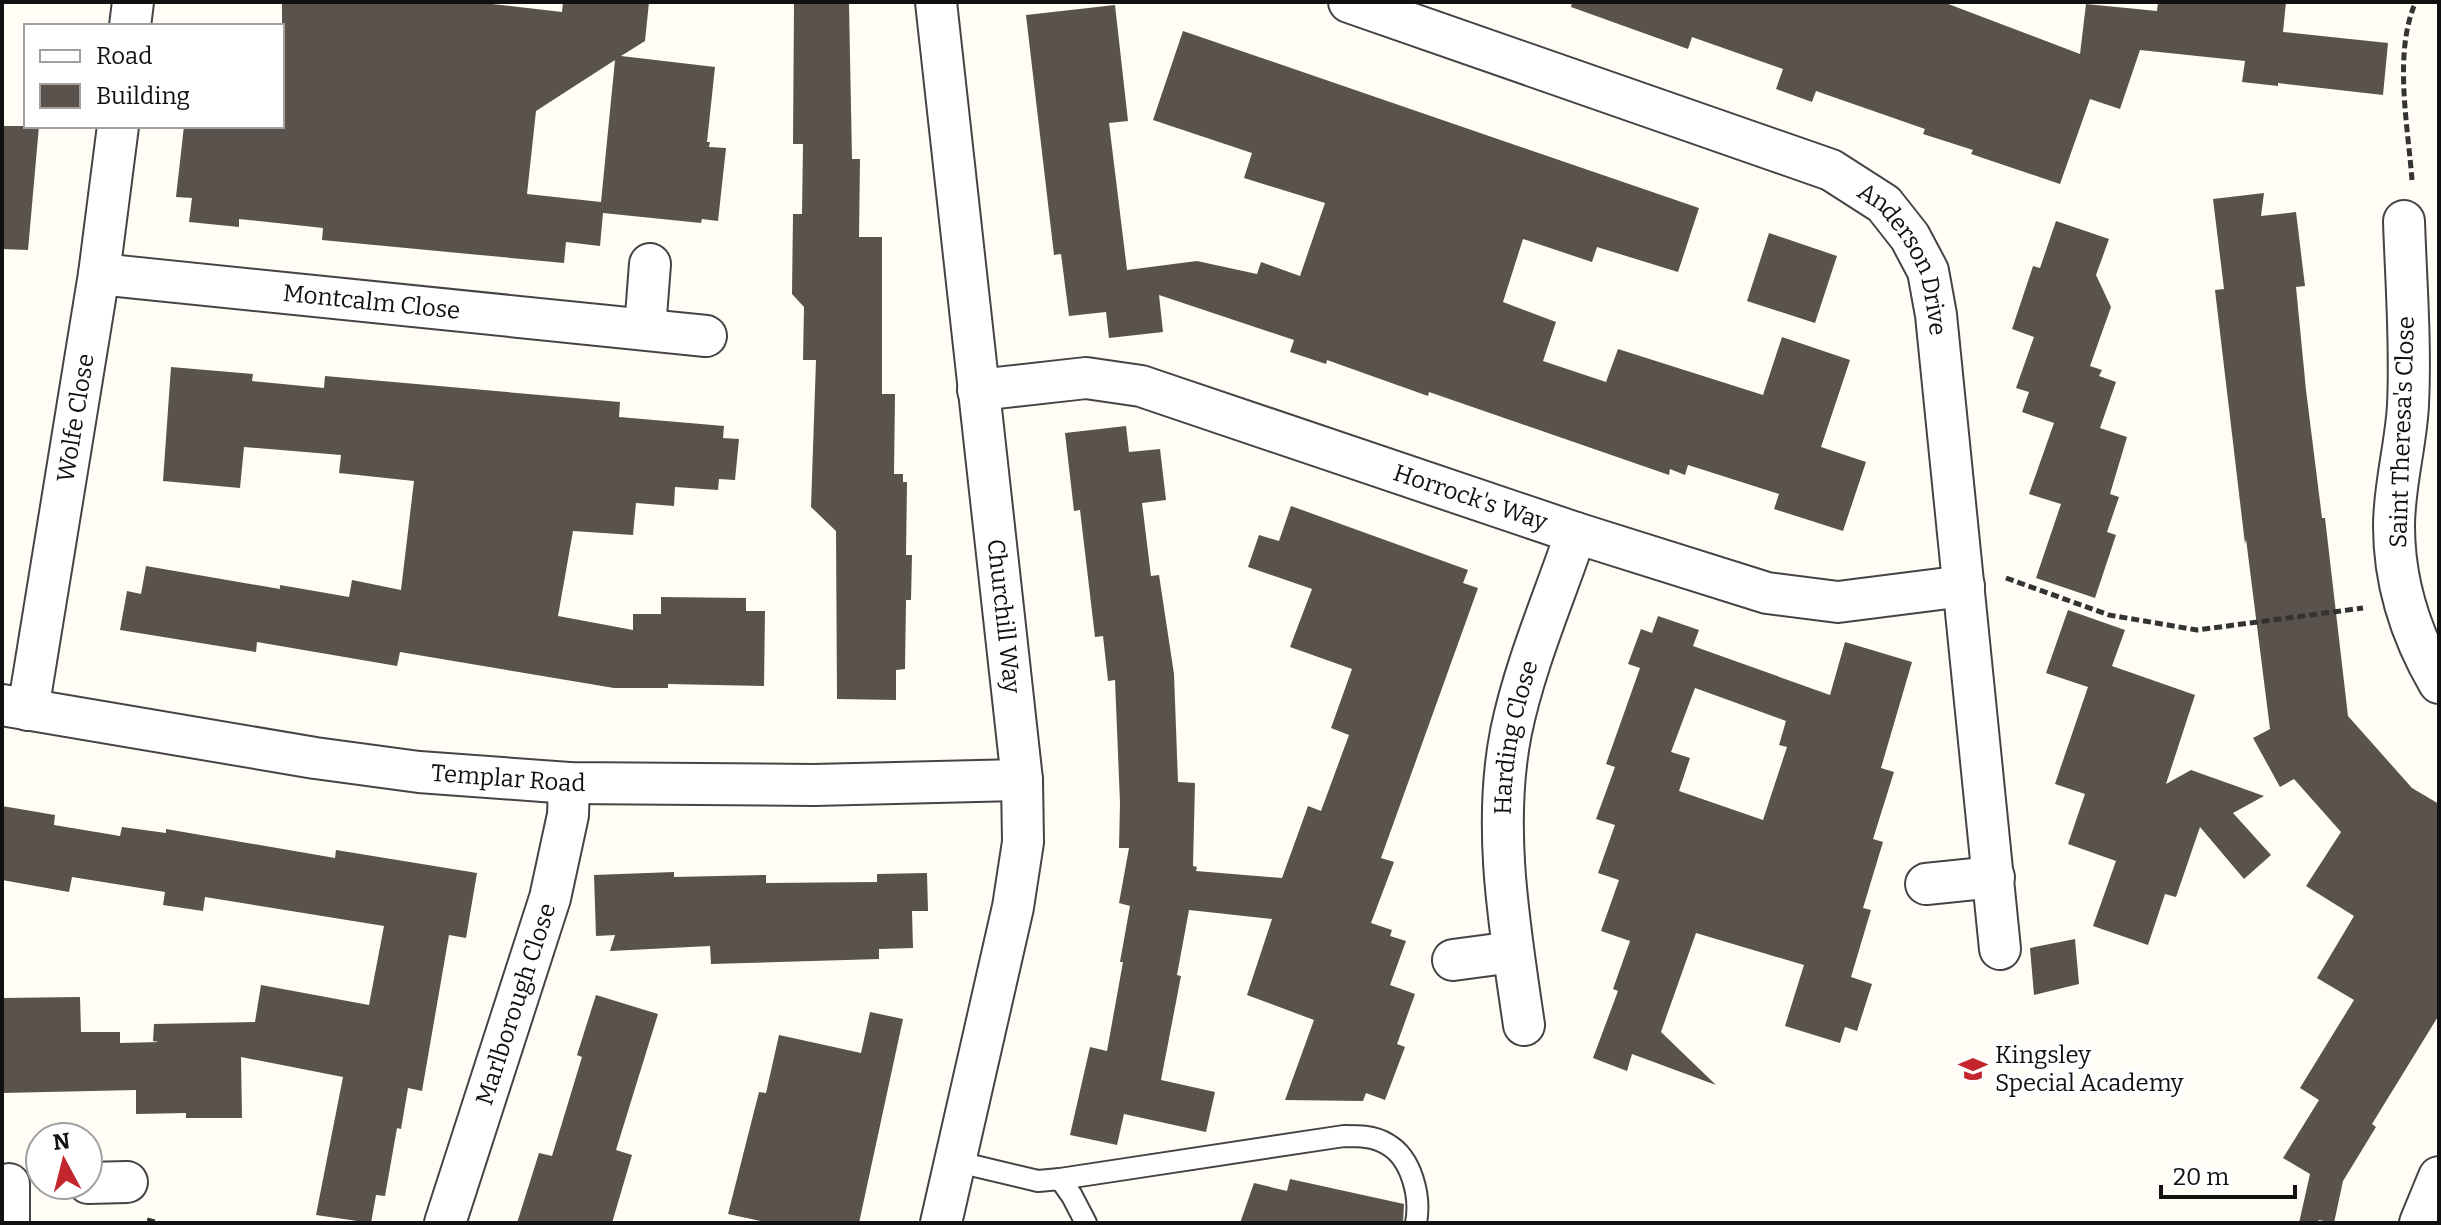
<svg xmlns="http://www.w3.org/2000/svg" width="2441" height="1225" viewBox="0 0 2441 1225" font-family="Bitter,serif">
<rect width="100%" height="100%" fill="#fffdf5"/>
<g fill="#5a524d" fill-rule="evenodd">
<path d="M282 2H474L562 12 563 2H649L645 41 621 56 715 67 707 142H710L709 147 726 148 718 221 702 219 701 223 603 213 600 246 566 242 564 263 322 240 323 228 239 219V227L189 222 192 198 176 197 184 126H282ZM615 60 601 202 527 194 536 111Z"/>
<polygon points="1572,2 1943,2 2080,54 2086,4 2157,11 2158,2 2286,2 2283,32 2388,43 2383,95 2278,83 2278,86 2242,82 2245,61 2140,50 2120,109 2090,99 2060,184 1971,154 1973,150 1923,134 1925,129 1816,91 1812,102 1776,89 1783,69 1692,37 1688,49 1571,7"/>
<polygon points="794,3 849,4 852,159 860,159 859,237 882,237 882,394 895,394 894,474 903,474 903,482 907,482 906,555 912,555 911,600 906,600 905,669 896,670 896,700 837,699 836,531 811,507 816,360 803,360 804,307 792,294 793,214 802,214 803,144 793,144"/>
<polygon points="1115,5 1128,121 1109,123 1127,270 1197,261 1257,274 1261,262 1300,276 1325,203 1244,178 1252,153 1153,120 1183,31 1699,208 1678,272 1597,247 1592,262 1523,239 1503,302 1556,322 1543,361 1606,382 1618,349 1763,395 1782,337 1850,360 1821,447 1866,462 1843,531 1774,509 1779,494 1688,465 1685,475 1670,469 1669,475 1429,392 1428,396 1327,360 1326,364 1290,352 1294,340 1159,295 1163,332 1109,338 1106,312 1069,316 1061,254 1054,255 1026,15"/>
<polygon points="2,126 39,126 28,250 2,249"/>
<polygon points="2264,193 2261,216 2296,212 2305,286 2296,287 2306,390 2322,518 2325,518 2348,716 2412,788 2439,804 2439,1015 2372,1124 2376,1127 2343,1181 2334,1223 2319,1220 2317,1223 2299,1223 2310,1174 2283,1158 2319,1100 2300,1088 2354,1000 2317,978 2354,916 2306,886 2341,832 2294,779 2280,787 2253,738 2270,729 2246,539 2245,544 2215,290 2224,289 2213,199"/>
<polygon points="2056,221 2109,239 2096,275 2111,307 2090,366 2102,370 2099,376 2116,382 2100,428 2127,437 2110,494 2119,497 2107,532 2116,535 2095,598 2036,578 2061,504 2029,494 2054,423 2022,412 2029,392 2016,388 2034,337 2012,329 2033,266 2040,268"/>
<polygon points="1769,233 1837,256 1815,323 1747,301"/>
<polygon points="171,367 253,374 252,381 324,388 325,376 620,402 619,417 724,426 723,438 739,439 735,480 719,479 718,490 675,487 674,506 636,503 633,535 573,531 558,616 633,630 633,614 661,614 661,597 746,598 746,611 765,611 764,686 668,684 668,688 614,688 400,652 397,666 257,642 256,652 120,630 127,591 141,594 146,566 280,589 280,585 349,597 352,580 401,590 414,481 339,473 341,455 244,447 240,488 163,481"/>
<polygon points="1126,426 1129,452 1160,449 1166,500 1142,503 1151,576 1159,575 1174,674 1178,782 1195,783 1193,866 1197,867 1196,871 1282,878 1308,806 1321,811 1349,735 1331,728 1352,669 1290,647 1312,589 1248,567 1259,535 1279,541 1291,506 1468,570 1463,583 1478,588 1381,858 1394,862 1371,923 1392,930 1390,936 1406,941 1390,985 1415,994 1397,1044 1405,1047 1385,1100 1366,1093 1363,1101 1285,1100 1314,1020 1247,995 1272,919 1189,910 1177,975 1181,976 1161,1080 1215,1092 1206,1132 1124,1114 1117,1145 1070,1135 1090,1047 1107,1051 1123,962 1120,962 1130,906 1119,903 1129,848 1119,848 1120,803 1115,680 1108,681 1103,636 1095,637 1080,510 1074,511 1065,433"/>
<polygon points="2068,610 2125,630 2112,666 2195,695 2166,784 2191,770 2264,796 2233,813 2271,855 2244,879 2200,827 2176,897 2165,894 2148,945 2093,926 2116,861 2068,844 2085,794 2055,784 2088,687 2046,673"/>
<path d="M1658 616 1699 630 1693 646 1830 695 1845 642 1912 662 1881 768 1894 772 1873 839 1883 842 1863 908 1871 910 1851 977 1872 984 1857 1031 1845 1027 1840 1043 1785 1026 1804 965 1696 933 1661 1032 1716 1085 1632 1054 1627 1071 1593 1058 1618 991 1613 989 1630 941 1601 931 1619 880 1598 873 1615 825 1596 819 1615 767 1606 764 1640 668 1628 664 1641 629 1652 633ZM1695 688 1786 721 1779 745 1787 747 1763 820 1679 791 1690 758 1671 752Z"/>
<polygon points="2,806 55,815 54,825 120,836 122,827 166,833 166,829 335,858 336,850 477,873 466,938 449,935 422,1091 408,1088 401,1129 397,1128 385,1196 376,1195 371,1223 316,1215 343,1077 241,1057 242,1118 186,1118 186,1113 136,1114 136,1090 2,1093 2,998 80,997 81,1032 120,1032 120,1043 159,1042 153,1041 154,1024 255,1022 261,985 369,1005 384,926 205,897 203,911 163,905 165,892 72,877 69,892 2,880"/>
<polygon points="674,872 674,877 766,875 766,883 877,882 877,874 927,873 928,911 912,911 913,948 879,949 879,959 711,964 710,946 610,951 615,935 596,936 594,875"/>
<polygon points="2075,939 2079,984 2034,995 2030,948"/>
<polygon points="596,995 658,1014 616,1150 632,1155 612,1223 517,1223 539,1153 552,1156 582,1057 577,1055"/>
<polygon points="870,1012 903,1019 859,1223 770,1223 728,1214 759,1092 766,1093 779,1035 861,1053"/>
<polygon points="1290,1179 1404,1204 1403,1223 1240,1223 1254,1183 1287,1191"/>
</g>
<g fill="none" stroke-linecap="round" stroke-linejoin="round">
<defs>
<g id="service">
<polyline points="954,1161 1038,1181 1060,1179 1072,1196 1086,1223"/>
<path d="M1060 1179 1344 1136C1359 1136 1374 1136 1387 1144 1412 1158 1421 1197 1416 1223"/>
</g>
<g id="minor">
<path id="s1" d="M936 2 1022 780 1023 842 1013 907 941 1223"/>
<path id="s2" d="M1349 2 1831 170 1884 204 1910 237 1928 271 1936 315 2000 949"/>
<polyline points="130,26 133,2"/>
<path d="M2404 221C2406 282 2411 344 2408 405 2406 445 2394 485 2394 526 2394 582 2411 635 2439 683"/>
<path id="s3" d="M99 274 706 336"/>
<polyline points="645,329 650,264"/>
<path id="s4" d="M978 390 1086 378 1141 386 1576 533 1767 593 1838 602 1964 586"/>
<path id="s5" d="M2 705 315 758 419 772 569 783 814 785 1022 780"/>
<path id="s6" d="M28 710 99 274 118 126"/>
<polyline points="1926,884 1994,877"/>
<polyline points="1453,960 1513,952"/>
<path id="s7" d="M1524 1025C1510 929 1492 828 1511 732 1525 664 1554 598 1576 533"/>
<polyline points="88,1183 127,1182"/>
<polyline points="9,1184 9,1223"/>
<path id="s8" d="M445 1223 550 898 568 815 569 783"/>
<polyline points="2420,1223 2439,1177"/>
</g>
</defs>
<use href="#service" stroke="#444" stroke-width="24"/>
<use href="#minor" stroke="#444" stroke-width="44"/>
<g stroke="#333" stroke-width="5" stroke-dasharray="8 4" stroke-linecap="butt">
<path d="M2412 180C2408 127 2394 56 2414 6"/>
<polyline points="2006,578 2109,615 2197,630 2363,608"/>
<polyline points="147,1220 159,1223"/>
</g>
<use href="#service" stroke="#fff" stroke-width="20"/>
<use href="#minor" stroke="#fff" stroke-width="40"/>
</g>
<defs>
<symbol id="school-bare" viewBox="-9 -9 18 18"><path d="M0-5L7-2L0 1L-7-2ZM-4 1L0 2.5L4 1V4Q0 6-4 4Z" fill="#c4262e" stroke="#fff" stroke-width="2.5" paint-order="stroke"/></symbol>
</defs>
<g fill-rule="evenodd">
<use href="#school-bare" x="1953" y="1049" width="40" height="40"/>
</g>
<g text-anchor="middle" stroke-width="8" stroke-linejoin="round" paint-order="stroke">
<g font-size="24" fill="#111" stroke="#fff">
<text dy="8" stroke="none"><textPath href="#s2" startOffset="632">Anderson Drive</textPath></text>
<text dy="8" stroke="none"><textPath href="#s3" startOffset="274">Montcalm Close</textPath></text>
<text dy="8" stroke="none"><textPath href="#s6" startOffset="296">Wolfe Close</textPath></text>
<text transform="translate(2402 432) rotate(-88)" y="8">Saint Theresa's Close</text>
<text dy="8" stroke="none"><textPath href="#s4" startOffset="512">Horrock's Way</textPath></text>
<text dy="8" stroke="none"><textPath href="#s1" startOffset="618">Churchill Way</textPath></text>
<text dy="8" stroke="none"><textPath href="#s7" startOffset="290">Harding Close</textPath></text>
<text dy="8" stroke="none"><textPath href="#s5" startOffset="512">Templar Road</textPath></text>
<text dy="8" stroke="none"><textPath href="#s8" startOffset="230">Marlborough Close</textPath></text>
</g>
<g font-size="24" fill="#111" stroke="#fff" text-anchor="start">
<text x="1995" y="1063">Kingsley<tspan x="1995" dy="28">Special Academy</tspan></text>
</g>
</g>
<rect width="2441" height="1225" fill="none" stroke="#111111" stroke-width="8"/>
<rect x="24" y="24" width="260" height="104" fill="#ffffff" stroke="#a0a0a0" stroke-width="2"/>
<rect x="40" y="50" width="40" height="12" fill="#ffffff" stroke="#a0a0a0" stroke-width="2"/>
<text x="96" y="64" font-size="24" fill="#111111">Road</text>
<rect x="40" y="84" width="40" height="24" fill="#5a524d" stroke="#a0a0a0" stroke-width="2"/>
<text x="96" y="104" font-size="24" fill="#111111">Building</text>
<g transform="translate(64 1161) rotate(353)"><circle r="38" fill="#ffffff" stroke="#a0a0a0" stroke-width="2"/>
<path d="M0-6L14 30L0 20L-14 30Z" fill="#c4262e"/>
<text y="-12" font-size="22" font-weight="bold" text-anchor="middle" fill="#111111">N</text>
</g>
<path d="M2161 1185v12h134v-12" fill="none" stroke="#111111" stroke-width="4"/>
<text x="2173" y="1185" font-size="24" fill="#111111" stroke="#ffffff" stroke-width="6" paint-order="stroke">20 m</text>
</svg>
